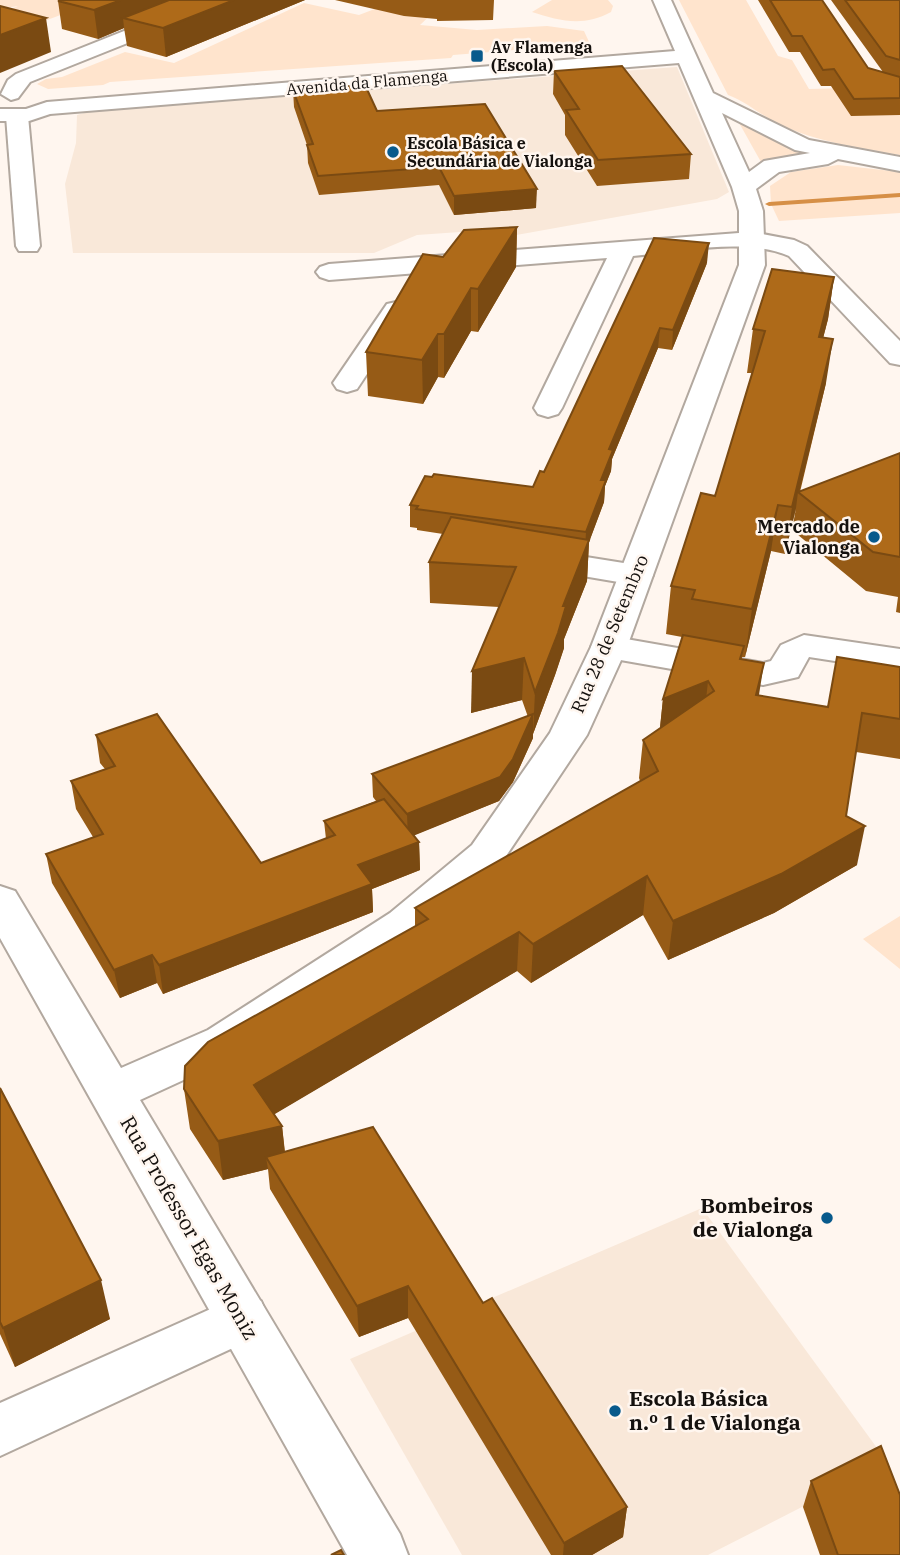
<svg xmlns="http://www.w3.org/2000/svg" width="900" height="1555" viewBox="0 0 900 1555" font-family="'IBM Plex Serif',serif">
<rect width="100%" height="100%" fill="#fff6ef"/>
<g fill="#f9e8d9">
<polygon points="677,67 729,192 717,199 489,240 460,232 417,235 374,253 73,253 65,184 76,143 77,115 94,110"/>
<polygon points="702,1208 888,1463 708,1555 462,1555 350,1359"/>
</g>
<g fill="#ffe4cd">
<polygon points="0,0 101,0 39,23 1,13 18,6 0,9"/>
<polygon points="398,0 440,6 420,25 477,30 547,26 584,31 590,44 453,55 451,58 110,82 103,85 48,89 37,84 46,79 62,77 125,52 174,63 304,3 359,15"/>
<path d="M552 0H608L613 6 611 12C584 27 559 21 532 12Z"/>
<path d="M679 0H746L778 56 792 60 809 89 850 88 900 100V155C859 148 817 142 779 124 760 115 747 102 728 95Z"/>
<polygon points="738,121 813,153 761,162"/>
<polygon points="838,165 900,172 900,213 779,221 771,204 770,186 791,172"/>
<polygon points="900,916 900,969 863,939"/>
</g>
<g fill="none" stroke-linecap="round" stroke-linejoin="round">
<polygon fill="#d68f46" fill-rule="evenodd" points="900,193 900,197 769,206 765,204 769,202"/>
<defs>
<g id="minor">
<polygon points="202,0 227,0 225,4 30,82 18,98 11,100 1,94 8,80 16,74"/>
<polygon points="17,110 28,116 40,246 37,251 19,251 16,246 6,116"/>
<path d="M752 232 794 240 807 246 900 341V365L890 363 789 256C747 237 679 252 633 256L562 408 558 414 548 417 538 414 534 408 607 258 329 280 320 277 316 272 320 267 329 264Z"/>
<polygon points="396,302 405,304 409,310 361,383 357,389 347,392 337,389 333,383 387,304"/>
<polygon points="536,549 636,565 648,568 653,575 648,582 636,585 524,566 520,559 524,552"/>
<polygon points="804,635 900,649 900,671 809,657 798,677 763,685 609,658 597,654 591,647 597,640 609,636 763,663 771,661 781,645"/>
<polygon points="242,1295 261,1301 268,1318 261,1335 0,1456 0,1403"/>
</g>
<path id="tertiary" d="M653 0H671L713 93 809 140 900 157V171L838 159 828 164 779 172 756 189 763 211 765 265 627 647 587 735 500 865 420 935 240 1054 140 1100 400 1534 408 1555H347L0 938V886L15 891 121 1068 208 1030 390 913 472 845 550 733 591 647 739 265V211L732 187 679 63 50 114 29 121H0V109H26L47 102 675 51ZM722 113 795 150 810 153 764 161 749 172Z"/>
</defs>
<use href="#minor" stroke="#b2a89f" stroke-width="4"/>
<use href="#tertiary" stroke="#b2a89f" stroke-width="4"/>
<use href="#minor" fill="#fff" fill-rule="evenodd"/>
<use href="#tertiary" fill="#fff" fill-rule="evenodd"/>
</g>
<g fill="#965b16">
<polygon points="121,0 305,0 166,57 127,46 124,28 98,39 62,29 58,1"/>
<polygon points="335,0 494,0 493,20 437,21 437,19 404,16"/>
<polygon points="758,0 822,0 868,68 883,72 831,0 900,0 900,115 851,116 831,86 821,86 800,52 789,52"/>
<polygon points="554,71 691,154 689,179 597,186 565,135 565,115 553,94"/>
<polygon points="293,90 536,208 454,215 439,185 319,195 308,163 307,145 294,107"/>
<polygon points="517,227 516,267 478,332 471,331 444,378 438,377 423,404 368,396 366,352 443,257"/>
<polygon points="707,263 672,350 658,348 612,459 611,471 605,486 604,502 589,542 587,581 564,639 564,648 555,675 533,734 533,733 533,738 513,782 499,801 414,835 419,842 420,870 372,889 373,912 163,994 157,983 120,998 52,883 46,854 93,837 76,809 71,781 105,769 100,763 96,735 261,863 326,839 324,821 376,801 373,797 372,774 528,717 522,700 471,713 499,607 430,603 429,562 443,534 417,530 417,528 410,527 410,505 533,487"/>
<polygon points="834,277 828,319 823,338 826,383 800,492 900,453 900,613 896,612 898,597 866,591 792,530 796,508 785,554 771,551 745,657 742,657 742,659 759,696 828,707 900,667 900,759 856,752 846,816 857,865 774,913 668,960 643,915 531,983 517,971 274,1114 282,1126 285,1152 483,1303 627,1507 623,1537 592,1555 551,1555 408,1318 359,1337 270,1189 268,1169 223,1180 190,1129 184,1089 415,926 415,908 640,781 639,778 643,740 660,728 663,699 682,637 666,634 671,586 715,496 752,373 747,373 753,329"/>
<polygon points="0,1088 110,1319 15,1367 0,1334"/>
<polygon points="811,1481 900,1555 820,1555 803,1507"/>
</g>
<g fill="#7a4a12">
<polygon points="121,0 195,0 123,18 124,28 98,39 94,10"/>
<polygon points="234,0 305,0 166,57 163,28"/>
<polygon points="46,18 51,52 0,73 0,35"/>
<polygon points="537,189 536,208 454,215 454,196"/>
<polygon points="517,227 516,267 478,332 478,289"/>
<polygon points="709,243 707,263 672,350 673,330"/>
<polygon points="834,277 828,319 812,381 819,337"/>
<polygon points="471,288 471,331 444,378 444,334"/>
<polygon points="660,328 658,348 612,459 611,471 605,486 604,502 589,542 587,581 564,639 564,648 555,675 533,734 535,692 563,606 585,551 586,532 609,449"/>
<polygon points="438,334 438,377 423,404 422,360"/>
<polygon points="833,339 826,383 799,493 798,492 796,508 785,554 792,507"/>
<polygon points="778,505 771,551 745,657 752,609"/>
<polygon points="524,658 522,700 471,713 472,671"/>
<polygon points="764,663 758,701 756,695"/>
<polygon points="708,681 704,719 659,737 663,699"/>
<polygon points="533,714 533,738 513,782 499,801 408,838 407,814"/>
<polygon points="865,826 857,865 774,913 668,960 673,921"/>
<polygon points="419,842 420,870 372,889 373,912 163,994 159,965 358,865"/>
<polygon points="647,876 643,915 531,983 533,944"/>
<polygon points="519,932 517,971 258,1124 254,1085"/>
<polygon points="152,955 157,983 120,998 114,970"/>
<polygon points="282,1126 286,1165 266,1157 268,1169 223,1180 218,1141"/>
<polygon points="101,1280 110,1319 15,1367 3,1328"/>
<polygon points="408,1286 408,1318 359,1337 357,1306"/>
<polygon points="627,1507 623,1537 592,1555 563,1555 564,1543"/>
</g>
<g fill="#ae6a19" stroke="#7a4a12" stroke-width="2">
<polygon points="62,0 121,0 94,10 58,1"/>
<polygon points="169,0 234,0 163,28 123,18"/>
<polygon points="770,0 822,0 868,68 900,77 900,98 854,99 834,69 823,70 802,36 792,36"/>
<polygon points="845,0 900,0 900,60 886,56"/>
<polygon points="0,6 46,18 0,35"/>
<polygon points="622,66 691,154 598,160 566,110 579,109 554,71"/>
<polygon points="365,85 377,111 485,104 537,189 454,196 439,167 318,176 307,145 313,144 293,90"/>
<polygon points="517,227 478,289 471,288 444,334 438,334 422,360 366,352 423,254 443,257 464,230"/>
<polygon points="654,238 709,243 673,330 660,328 609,449 613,450 601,480 606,480 586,532 416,509 418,506 410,505 425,476 432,477 434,474 533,487 540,471 544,472"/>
<polygon points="772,269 834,277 819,337 833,339 792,507 778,505 752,609 692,599 695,590 671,586 701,493 715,496 765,331 753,329"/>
<polygon points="900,453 900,557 873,552 798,492"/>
<polygon points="451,517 589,540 563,606 566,606 558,633 535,692 524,658 472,671 516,567 429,562"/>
<polygon points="683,635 744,646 740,659 764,663 756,695 828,707 837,657 900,667 900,719 862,713 846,816 865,826 781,874 673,921 647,876 533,944 519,932 254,1085 282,1126 218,1141 184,1089 185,1066 208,1042 428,919 415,908 658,771 643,740 714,691 708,681 663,699"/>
<polygon points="157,714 261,863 335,835 324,821 384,799 419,842 358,865 372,884 159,965 152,955 114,970 46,854 103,834 71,781 115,766 96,735"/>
<polygon points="533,714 513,759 500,777 407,814 372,774"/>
<polygon points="0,1088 101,1280 3,1328 0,1322"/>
<polygon points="373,1127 483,1303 492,1298 627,1507 564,1543 408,1286 357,1306 266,1157"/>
<polygon points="881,1446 900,1495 900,1555 838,1555 811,1481"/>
<polygon points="341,1550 344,1555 331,1555"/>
</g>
<g fill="#085a8c" stroke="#fff6ef" stroke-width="2.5">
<rect x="470" y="49" width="14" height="14" rx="3.5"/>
<circle cx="393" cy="152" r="7"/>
<circle cx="874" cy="537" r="7"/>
<circle cx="827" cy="1218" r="7"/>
<circle cx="615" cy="1411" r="7"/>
</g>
<g text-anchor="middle" stroke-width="5" stroke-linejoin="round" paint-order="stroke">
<g font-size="16" font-weight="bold" fill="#15110e" stroke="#fff6ef" text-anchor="start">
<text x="491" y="53">Av Flamenga<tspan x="491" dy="18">(Escola)</tspan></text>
<text x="407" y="149">Escola Básica e<tspan x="407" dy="18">Secundária de Vialonga</tspan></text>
</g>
<g font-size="16" fill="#15110e" stroke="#fff6ef">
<text transform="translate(367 82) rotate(-5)" y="6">Avenida da Flamenga</text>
</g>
<g font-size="18" font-weight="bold" fill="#15110e" stroke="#fff6ef" text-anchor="end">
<text x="860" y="533">Mercado de<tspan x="860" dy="21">Vialonga</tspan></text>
</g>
<g font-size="18" fill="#15110e" stroke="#fff6ef">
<text transform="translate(610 634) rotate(-67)" y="6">Rua 28 de Setembro</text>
</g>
<g font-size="21" font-weight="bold" fill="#15110e" stroke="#fff6ef" text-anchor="end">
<text x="813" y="1213">Bombeiros<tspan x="813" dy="24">de Vialonga</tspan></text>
<text x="629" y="1406" text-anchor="start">Escola Básica<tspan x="629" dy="24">n.º 1 de Vialonga</tspan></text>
</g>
<g font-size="21" fill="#15110e" stroke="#fff6ef">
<text transform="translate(189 1228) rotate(60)" y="7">Rua Professor Egas Moniz</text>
</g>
</g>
</svg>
